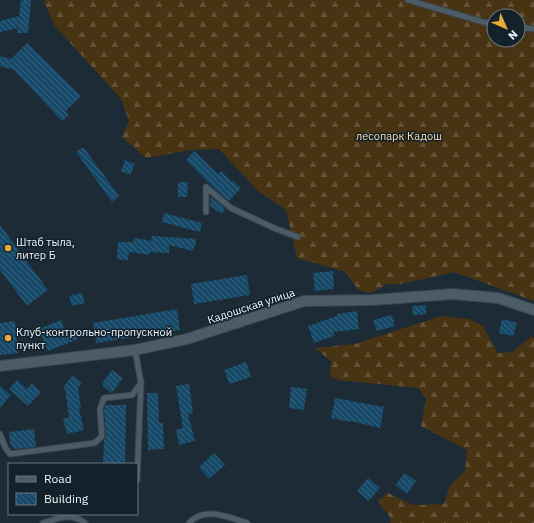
<svg xmlns="http://www.w3.org/2000/svg" width="534" height="523" viewBox="0 0 534 523" font-family="'IBM Plex Sans',sans-serif">
<defs>
<pattern id="forest-firs" width="22" height="20" patternUnits="userSpaceOnUse"><rect width="22" height="20" fill="#483413"/><path d="M5 1l3.5 6h-7zM16 11l3.5 6h-7z" fill="#635236"/></pattern>
<pattern id="building-back-hatch" width="6" height="6" patternUnits="userSpaceOnUse"><rect width="6" height="6" fill="#174968"/><path d="M-1 5l2 2M0 0l6 6M5-1l2 2" fill="none" stroke="#39647e"/></pattern>
</defs>
<rect width="100%" height="100%" fill="#1c2b35"/>
<g fill="url(#forest-firs)" fill-rule="evenodd">
<path d="M45 0H534V301L454 272 401 284H387L371 293 358 290 346 272 297 258 286 210 258 191 219 149 191 150 146 158 122 137 129 121 121 99 55 26 44 2ZM494 16H518V40H494Z"/>
<polygon points="441,316 469,319 483,326 498,353 512,352 531,337 534,337 534,523 391,523 390,517 378,501 388,493 413,505 444,504 450,485 465,471 467,450 421,426 426,399 418,388 338,380 330,376 331,361 315,348 355,344"/>
</g>
<g fill="url(#building-back-hatch)">
<polygon points="21,0 31,0 28,33 17,33 18,28 0,32 0,21 19,16"/>
<polygon points="27,43 81,96 66,111 69,115 62,121 14,70 0,66 0,56 11,59"/>
<polygon points="81,148 84,148 119,196 112,202 76,152"/>
<polygon points="194,151 218,174 221,171 232,182 233,181 241,188 229,201 216,190 186,160"/>
<polygon points="125,160 135,164 130,175 121,171"/>
<polygon points="178,182 188,182 187,197 178,197"/>
<polygon points="211,197 225,208 222,214 210,206"/>
<polygon points="164,213 202,223 200,232 162,222"/>
<polygon points="0,225 48,290 27,306 0,270"/>
<polygon points="152,236 170,237 197,239 193,251 169,245 169,253 150,252 150,255 129,252 128,260 117,259 118,242 133,242 134,238 153,241 151,240"/>
<polygon points="333,271 334,289 315,291 313,273"/>
<polygon points="247,275 250,295 194,304 191,284"/>
<polygon points="82,293 85,303 72,306 69,296"/>
<polygon points="426,305 426,314 413,315 412,306"/>
<polygon points="177,309 180,330 96,343 93,323"/>
<polygon points="357,311 359,329 333,332 334,336 314,343 308,326 337,316 337,314"/>
<polygon points="392,315 395,326 377,331 373,320"/>
<polygon points="502,319 517,323 513,336 499,333"/>
<polygon points="61,320 66,334 75,330 78,339 48,351 39,329"/>
<polygon points="15,321 18,353 0,355 0,323"/>
<polygon points="246,362 251,377 229,384 224,370"/>
<polygon points="112,370 123,378 112,393 103,386 103,382"/>
<polygon points="73,375 82,383 78,387 81,408 79,408 84,430 67,434 63,419 69,417 65,389 63,387"/>
<polygon points="17,380 27,389 32,383 41,392 28,406 9,389"/>
<polygon points="189,384 193,413 188,414 195,441 179,445 176,430 183,428 176,386"/>
<polygon points="0,386 11,395 0,408"/>
<polygon points="291,387 307,389 304,410 289,408"/>
<polygon points="147,393 158,393 159,423 163,423 164,449 148,450"/>
<polygon points="335,398 384,407 380,428 350,421 350,422 331,418"/>
<polygon points="106,405 126,405 125,464 103,464 104,440 106,436 104,410"/>
<polygon points="34,429 36,447 14,449 10,443 9,432"/>
<polygon points="214,453 225,465 209,479 199,467"/>
<polygon points="405,473 416,481 407,494 395,485"/>
<polygon points="368,478 380,488 369,501 357,491"/>
</g>
<g fill="none" stroke-linecap="round" stroke-linejoin="round">
<defs>
<g id="lane">
<polyline points="408,0 483,22 494,23"/>
<polyline points="518,27 534,29"/>
<polyline points="206,212 206,187 231,208 274,228 298,237"/>
<polyline points="0,434 5,447 10,454 95,443 102,436 100,409 104,398 132,395 141,383 135,350"/>
<polyline points="137,480 141,383"/>
<path d="M43 523C60 518 70 512 85 523"/>
<path d="M189 523C204 506 228 517 247 523"/>
</g>
<polyline id="street" points="0,366 135,350 187,339 304,301 373,300 453,294 498,298 534,310"/>
</defs>
<use href="#lane" stroke="#39454e" stroke-width="7"/>
<use href="#street" stroke="#39454e" stroke-width="12"/>
<use href="#lane" stroke="#4c5c67" stroke-width="5"/>
<use href="#street" stroke="#4c5c67" stroke-width="10"/>
</g>
<g fill="#eaaa38" stroke="#13212b" stroke-width="1.5">
<circle cx="8" cy="248" r="4"/>
<circle cx="8" cy="338" r="4"/>
</g>
<g text-anchor="middle" stroke-width="3" stroke-linejoin="round" paint-order="stroke">
<g font-size="11" fill="#feddac" stroke="#13212b">
<text x="399" y="140">лесопарк Кадош</text>
</g>
<g font-size="11" fill="#edf6fd" stroke="#13212b" text-anchor="start">
<text x="16" y="246">Штаб тыла,<tspan x="16" dy="13">литер Б</tspan></text>
<text x="16" y="336">Клуб-контрольно-пропускной<tspan x="16" dy="13">пункт</tspan></text>
</g>
<g font-size="11" fill="#edf6fd" stroke="#13212b">
<text transform="translate(251 306) rotate(-18)" y="4">Кадошская улица</text>
</g>
</g>
<rect x="8" y="463" width="130" height="52" fill="#13212b" stroke="#6a767f"/>
<rect x="16" y="476" width="20" height="6" fill="#4c5c67" stroke="#6a767f"/>
<text x="44" y="483" font-size="12" fill="#edf6fd">Road</text>
<rect x="16" y="493" width="20" height="12" fill="url(#building-back-hatch)" stroke="#6a767f"/>
<text x="44" y="503" font-size="12" fill="#edf6fd">Building</text>
<g transform="translate(506 28) rotate(135)"><circle r="19" fill="#13212b" stroke="#6a767f"/>
<path d="M0-3L7 15L0 10L-7 15Z" fill="#eaaa38"/>
<text y="-6" font-size="11" font-weight="bold" text-anchor="middle" fill="#edf6fd">N</text>
</g>
</svg>
